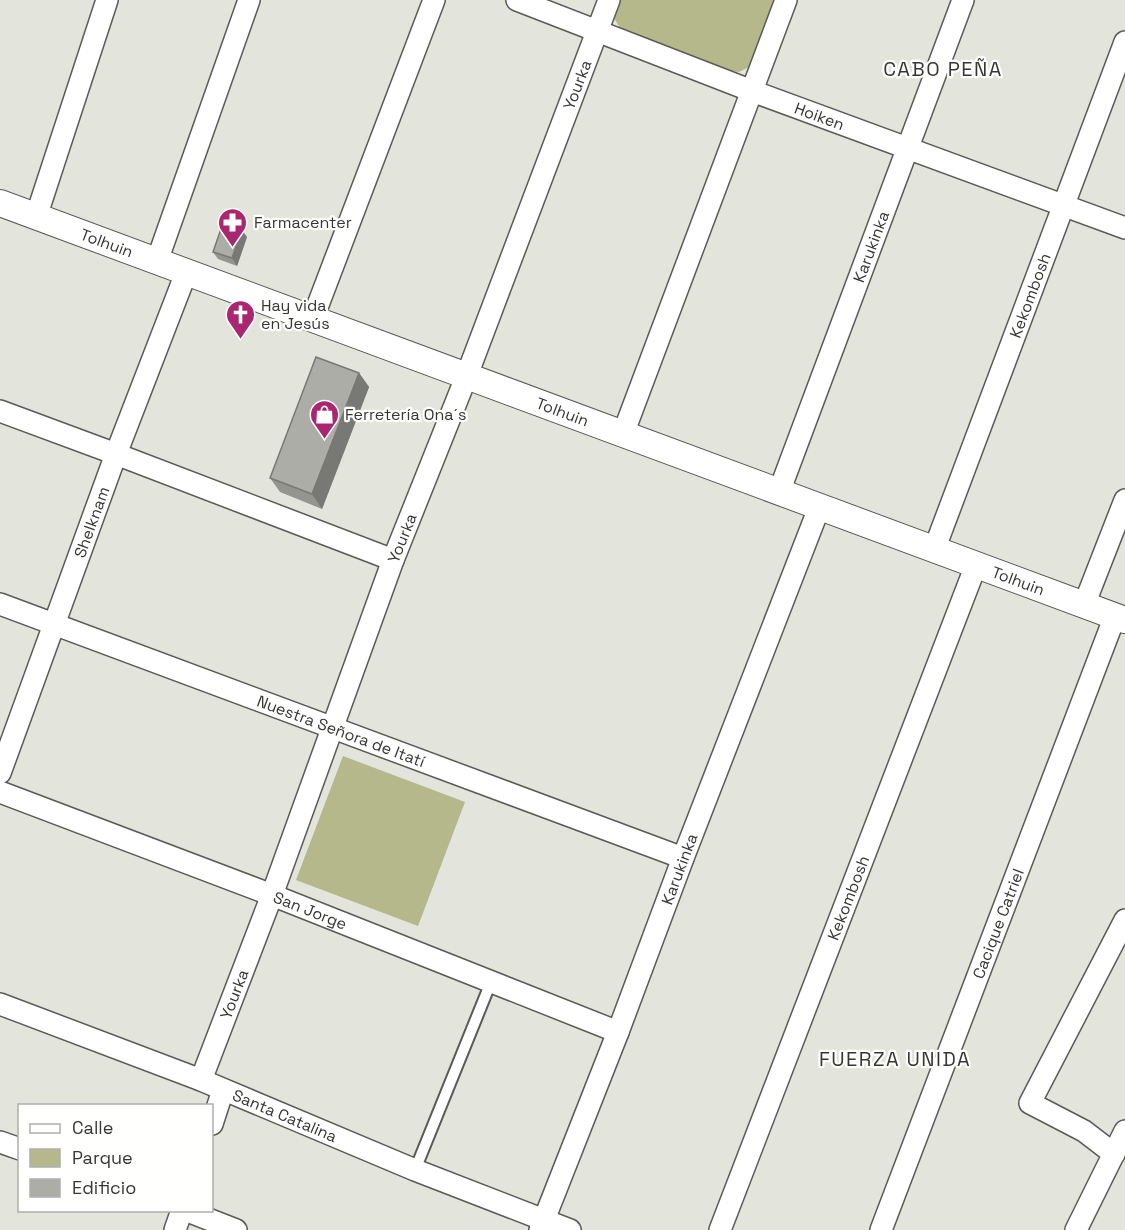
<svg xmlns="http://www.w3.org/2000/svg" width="1125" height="1230" viewBox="0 0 1125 1230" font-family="'Space Grotesk',sans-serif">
<rect width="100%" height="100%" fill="#e3e4dc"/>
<g fill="#b4b88a">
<polygon points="619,0 777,0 751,66 739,72 732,71 621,30 614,18"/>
<polygon points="343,756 465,802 418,926 296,880"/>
</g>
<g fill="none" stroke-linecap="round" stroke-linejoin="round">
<defs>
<polyline id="service" points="415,1170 491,982"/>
<g id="minor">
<path id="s1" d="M517 0 752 91 1125 228"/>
<polyline points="36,217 107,0"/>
<polyline points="157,261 249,0"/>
<polyline points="313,318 434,0"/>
<polyline points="0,411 116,454 393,560"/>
<polyline points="623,434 786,0"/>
<path id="s2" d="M779 492 963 0"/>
<path id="s3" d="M934 550 1125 42"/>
<path id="s4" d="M0 604 683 858"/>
<polyline points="1084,605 1125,500"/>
<path id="s5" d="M0 773 116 454 186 273"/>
<path id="s6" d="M0 792 272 895 618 1032"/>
<path id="s7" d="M0 1004 201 1080 415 1170 570 1230"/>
<path id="s8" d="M201 1080 272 895 393 560 467 375 609 0"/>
<polyline points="212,1124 223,1090"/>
<polyline points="0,1142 20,1149"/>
<polyline points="1114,1154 1084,1131 1030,1103 1125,920"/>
<polyline points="185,1210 236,1230"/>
<polyline points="175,1230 182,1210"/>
<path id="s9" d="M540 1230 618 1032 683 858 819 508"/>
<path id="s10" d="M720 1230 976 565"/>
<path id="s11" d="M881 1230 1115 616"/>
<polyline points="1076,1230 1125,1131"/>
</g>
<g id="tertiary">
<path id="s12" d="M0 203 1125 620"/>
</g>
</defs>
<use href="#service" stroke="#5a5b55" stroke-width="14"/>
<use href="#minor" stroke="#5a5b55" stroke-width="24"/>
<use href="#tertiary" stroke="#5a5b55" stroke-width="28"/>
<use href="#service" stroke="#fff" stroke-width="10"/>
<use href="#minor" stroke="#fff" stroke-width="21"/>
<use href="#tertiary" stroke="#fff" stroke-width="26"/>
</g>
<g fill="#94958f">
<polygon points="247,237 237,266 218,259 213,252"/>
<polygon points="359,373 369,387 322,509 280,492 270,478"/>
</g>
<g fill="#787974">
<polygon points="242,230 247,237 237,266 232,258"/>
<polygon points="359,373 369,387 322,509 312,494"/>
</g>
<g fill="#acada6" stroke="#787974" stroke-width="1.5">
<polygon points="223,223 242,230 232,258 213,252"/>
<polygon points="316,357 359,373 312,494 270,478"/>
</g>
<defs>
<symbol id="pharmacy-pin" viewBox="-11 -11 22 30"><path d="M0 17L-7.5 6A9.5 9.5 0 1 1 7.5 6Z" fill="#aa2670" stroke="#fffffe"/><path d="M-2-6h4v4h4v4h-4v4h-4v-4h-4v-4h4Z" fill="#fff"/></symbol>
<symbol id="church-pin" viewBox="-11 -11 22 30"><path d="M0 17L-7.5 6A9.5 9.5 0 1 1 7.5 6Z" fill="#aa2670" stroke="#fffffe"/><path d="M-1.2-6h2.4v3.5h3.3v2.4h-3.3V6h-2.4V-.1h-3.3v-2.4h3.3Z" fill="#fff"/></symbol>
<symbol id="shop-pin" viewBox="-11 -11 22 30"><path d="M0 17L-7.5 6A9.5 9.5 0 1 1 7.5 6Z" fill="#aa2670" stroke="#fffffe"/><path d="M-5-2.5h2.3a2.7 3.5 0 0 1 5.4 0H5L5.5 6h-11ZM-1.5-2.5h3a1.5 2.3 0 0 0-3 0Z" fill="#fff"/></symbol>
</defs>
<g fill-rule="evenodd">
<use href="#pharmacy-pin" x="216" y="206" width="33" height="45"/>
<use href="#church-pin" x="224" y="298" width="33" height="45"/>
<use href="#shop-pin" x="308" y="398" width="33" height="45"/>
</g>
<g text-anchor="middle" stroke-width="4.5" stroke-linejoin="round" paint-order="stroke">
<g font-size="16" fill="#363633" stroke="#fffffe">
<text dy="6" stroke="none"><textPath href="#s8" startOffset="1064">Yourka</textPath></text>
<text dy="6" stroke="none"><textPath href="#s1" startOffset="324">Hoiken</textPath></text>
<text dy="6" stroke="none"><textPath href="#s12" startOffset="114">Tolhuin</textPath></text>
<text dy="6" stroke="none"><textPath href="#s2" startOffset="262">Karukinka</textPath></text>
<text dy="6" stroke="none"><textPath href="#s3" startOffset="272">Kekombosh</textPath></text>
<text dy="6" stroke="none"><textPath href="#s12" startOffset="600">Tolhuin</textPath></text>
<text dy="6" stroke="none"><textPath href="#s5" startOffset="267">Shelknam</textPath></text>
<text dy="6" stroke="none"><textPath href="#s8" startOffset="578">Yourka</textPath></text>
<text dy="6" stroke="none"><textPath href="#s12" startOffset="1086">Tolhuin</textPath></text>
<text dy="6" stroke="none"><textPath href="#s4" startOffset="364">Nuestra Señora de Itatí</textPath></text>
<text dy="6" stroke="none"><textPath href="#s9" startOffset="387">Karukinka</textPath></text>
<text dy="6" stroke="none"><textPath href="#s10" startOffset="356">Kekombosh</textPath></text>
<text dy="6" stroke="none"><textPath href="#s6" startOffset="332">San Jorge</textPath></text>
<text dy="6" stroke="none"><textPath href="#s11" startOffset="328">Cacique Catriel</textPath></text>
<text dy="6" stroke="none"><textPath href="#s8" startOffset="92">Yourka</textPath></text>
<text dy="6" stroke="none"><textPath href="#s7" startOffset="306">Santa Catalina</textPath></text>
</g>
<g font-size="16" fill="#363633" stroke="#fffffe" text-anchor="start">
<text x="254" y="228">Farmacenter</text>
<text x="261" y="311">Hay vida<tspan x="261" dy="18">en Jesús</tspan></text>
<text x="345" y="420">Ferretería Ona´s</text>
</g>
<g font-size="20" letter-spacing="1.5" fill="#363633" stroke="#fffffe">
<text x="943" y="76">CABO PEÑA</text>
<text x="895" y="1066">FUERZA UNIDA</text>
</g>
</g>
<rect x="18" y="1104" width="195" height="108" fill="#fffffe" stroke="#afafad" stroke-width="1.5"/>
<rect x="30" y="1124" width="30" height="9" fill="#ffffff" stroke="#afafad" stroke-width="1.5"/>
<text x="72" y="1134" font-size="18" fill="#363633">Calle</text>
<rect x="30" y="1149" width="30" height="18" fill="#b4b88a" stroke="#afafad" stroke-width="1.5"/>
<text x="72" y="1164" font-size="18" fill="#363633">Parque</text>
<rect x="30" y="1179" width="30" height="18" fill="#acada6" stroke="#afafad" stroke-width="1.5"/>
<text x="72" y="1194" font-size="18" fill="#363633">Edificio</text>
</svg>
